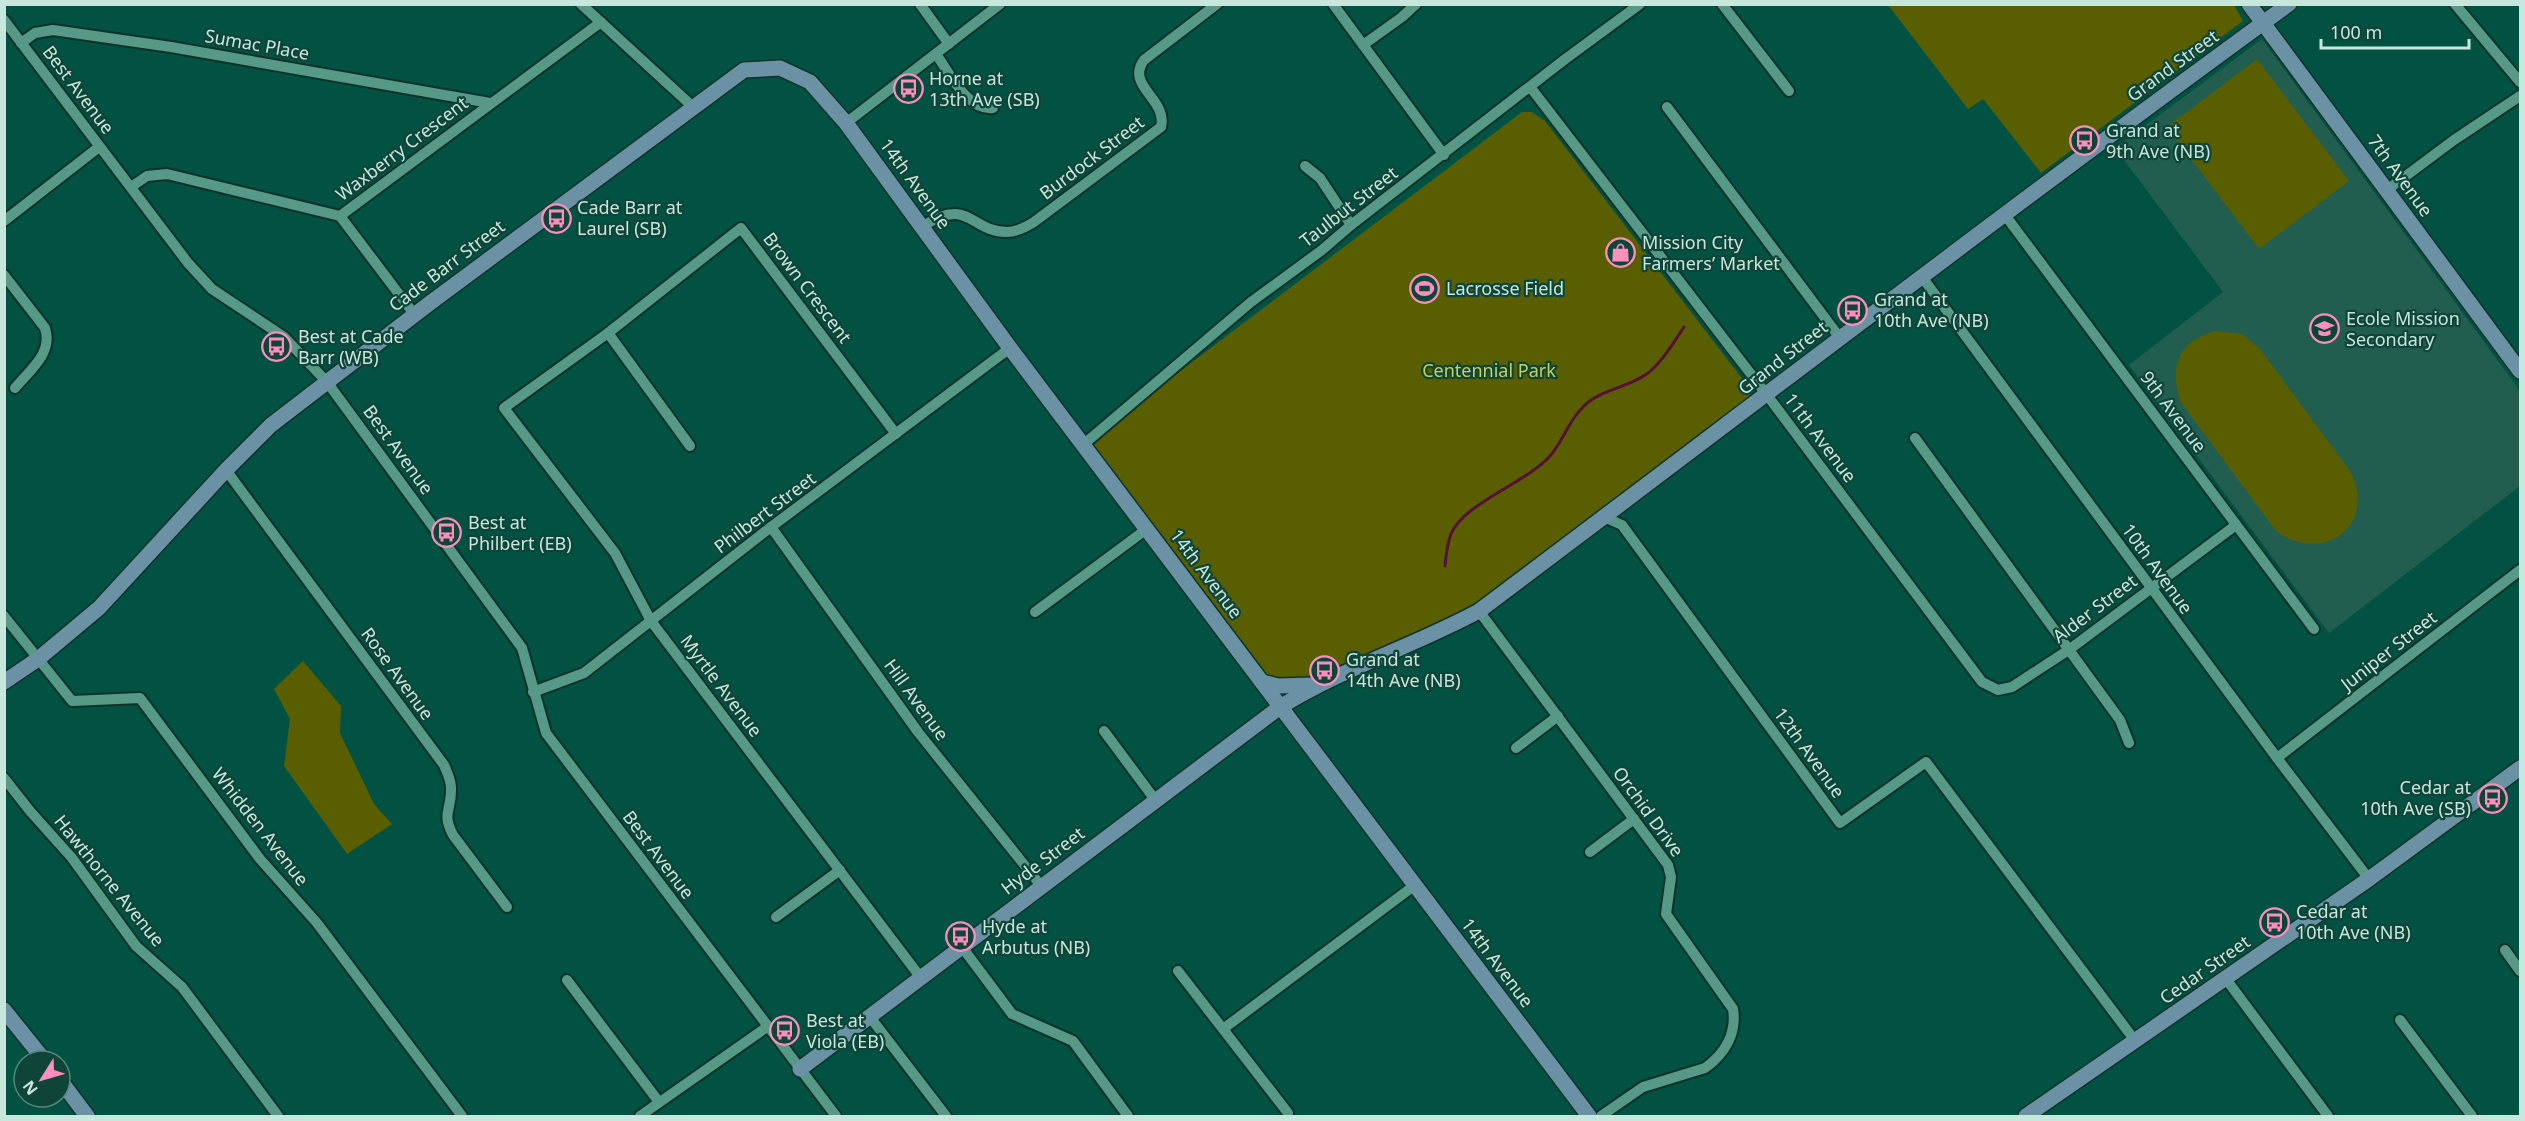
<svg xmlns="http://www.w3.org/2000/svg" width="2525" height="1121" viewBox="0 0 2525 1121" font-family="'Noto Sans',sans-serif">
<rect width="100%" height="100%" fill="#025243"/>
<polygon fill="#225e4f" points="2262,39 2520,391 2520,486 2329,633 2129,365 2223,292 2115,148"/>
<g fill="#595e00">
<polygon points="2234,5 2243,21 2041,173 1983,99 1968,109 1888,5"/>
<polygon points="2257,59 2349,181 2259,249 2167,127"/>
<polygon points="1522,112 1532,112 1545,121 1750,389 1749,399 1479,611 1280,707 1084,444"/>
<path d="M2217 331 2242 334 2260 349 2350 471C2378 524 2324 566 2276 531L2180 401C2169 366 2179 339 2217 331Z"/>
<polygon points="303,661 341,706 340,733 374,804 392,824 347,854 284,766 290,719 274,689"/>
</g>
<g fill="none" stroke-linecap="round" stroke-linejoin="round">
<path stroke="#570f35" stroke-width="3" d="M1445 566C1446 555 1447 544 1451 534 1464 503 1526 483 1550 456 1563 441 1569 420 1583 407 1600 389 1629 388 1648 373 1663 361 1673 343 1684 327"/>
<defs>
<g id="street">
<polyline points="581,4 692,106"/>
<polyline points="920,4 949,44"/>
<polyline points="1333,4 1444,155"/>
<polyline points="1722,4 1789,91"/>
<polyline points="2455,4 2520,82"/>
<polyline points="4,20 188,263 212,289 284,337 327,382 522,648 546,733 836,1116"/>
<polyline points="21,43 35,33 53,30 171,47 490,103"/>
<polyline points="1363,45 1402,17 1416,4"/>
<path d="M936 54C949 72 967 111 993 108"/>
<polyline points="1531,88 1767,395 1982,682 1998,690 2012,687 2070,649 2236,525"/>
<polyline points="1667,107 1840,338"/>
<polyline points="846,123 1000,4"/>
<polyline points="1305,166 1320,178 1351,225"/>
<polyline points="131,187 147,176 167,174 340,216"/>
<polyline points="2387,190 2454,140 2520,96"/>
<polyline points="2005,215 2314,629"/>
<polyline points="340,216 601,22"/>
<polyline points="340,216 414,314"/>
<polyline points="4,221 99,147"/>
<path d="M922 227C969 195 970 232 1007 232 1017 232 1026 227 1034 222L1161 127C1168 99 1125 86 1144 60L1217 4"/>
<path d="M4 275 45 328C53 353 31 369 15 388"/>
<polyline points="1922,277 2277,758 2369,879"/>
<polyline points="608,333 690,446"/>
<polyline points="896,434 741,228 608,333 504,408 615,553 651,621 921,978"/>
<polyline points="1915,438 2120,720 2129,743"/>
<polyline points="1084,444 1251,302 1322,250 1351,225 1564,60 1640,4"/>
<path d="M226 470 444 765C447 772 451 780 451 788 452 810 441 812 453 835L507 907"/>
<polyline points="1604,517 1622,525 1840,823 1926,762 2136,1042"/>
<polyline points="771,527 918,732 1042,887"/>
<path d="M1479 611 1668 865 1671 877 1666 914 1733 1009C1737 1033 1725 1054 1705 1068L1643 1087 1601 1116"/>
<polyline points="1035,612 1148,528"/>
<polyline points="4,616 72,701 140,698 260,859 317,923 462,1116"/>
<polyline points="533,692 584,673 771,527 1010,348"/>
<polyline points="1104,731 1156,801"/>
<polyline points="1516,748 1558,716"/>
<polyline points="2277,758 2520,570"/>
<polyline points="4,778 30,811 72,858 136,946 182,987 278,1116"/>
<polyline points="1590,852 1634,819"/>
<polyline points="776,917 840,870"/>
<polyline points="962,947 1012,1014 1073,1041 1128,1116"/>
<polyline points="2505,950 2520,971"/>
<polyline points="1178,971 1288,1113"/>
<polyline points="2226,979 2328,1116"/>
<polyline points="567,980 659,1102"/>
<polyline points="870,1017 946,1116"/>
<polyline points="2400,1020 2472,1116"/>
<polyline points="1223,1029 1415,885"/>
<polyline points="640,1116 767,1027"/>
</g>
<g id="secondary">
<polyline points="2249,4 2520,371"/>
<polyline points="4,682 38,659 99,608 226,470 271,425 430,303 744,70 780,68 810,82 846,123 1010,348 1589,1116"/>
<polyline points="1262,682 1278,686 1313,685"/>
<polyline points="4,1010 45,1061"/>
<path d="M800 1069 1280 707C1343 668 1414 646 1479 611 1749 408 2016 203 2289 4"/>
<polyline points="60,1080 87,1116"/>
<polyline points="2026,1116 2369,879 2520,768"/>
</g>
</defs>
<use href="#street" stroke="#0f332a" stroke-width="14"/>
<use href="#secondary" stroke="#0f332a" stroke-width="18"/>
<use href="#street" stroke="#569986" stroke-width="10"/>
<use href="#secondary" stroke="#6b92a4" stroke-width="15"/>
</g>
<defs>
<symbol id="bus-ring" viewBox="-11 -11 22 22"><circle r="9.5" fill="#0f4539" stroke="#fe8ebe" stroke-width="1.5"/><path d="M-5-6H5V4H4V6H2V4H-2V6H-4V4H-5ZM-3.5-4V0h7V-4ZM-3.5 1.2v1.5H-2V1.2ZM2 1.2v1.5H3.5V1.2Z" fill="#fe8ebe"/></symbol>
<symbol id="shop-ring" viewBox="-11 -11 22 22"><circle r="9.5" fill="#0f4539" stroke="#fe8ebe" stroke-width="1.5"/><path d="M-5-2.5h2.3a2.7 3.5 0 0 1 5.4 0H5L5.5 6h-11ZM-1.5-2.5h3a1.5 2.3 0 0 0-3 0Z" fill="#fe8ebe"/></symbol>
<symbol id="stadium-ring" viewBox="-11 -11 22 22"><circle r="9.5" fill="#0f4539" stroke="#fe8ebe" stroke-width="1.5"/><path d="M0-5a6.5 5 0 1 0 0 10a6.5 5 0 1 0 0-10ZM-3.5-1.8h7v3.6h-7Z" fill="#fe8ebe"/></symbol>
<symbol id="school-ring" viewBox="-11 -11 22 22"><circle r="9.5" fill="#0f4539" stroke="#fe8ebe" stroke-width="1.5"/><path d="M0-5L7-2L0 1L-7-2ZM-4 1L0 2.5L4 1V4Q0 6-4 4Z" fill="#fe8ebe"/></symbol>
</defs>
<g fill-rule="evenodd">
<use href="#bus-ring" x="892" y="72" width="33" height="33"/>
<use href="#bus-ring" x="2068" y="124" width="33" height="33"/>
<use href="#bus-ring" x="540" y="202" width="33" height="33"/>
<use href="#shop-ring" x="1604" y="236" width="33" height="33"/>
<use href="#stadium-ring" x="1408" y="272" width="33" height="33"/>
<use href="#bus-ring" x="1836" y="294" width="33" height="33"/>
<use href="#school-ring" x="2308" y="312" width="33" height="33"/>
<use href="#bus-ring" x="260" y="330" width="33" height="33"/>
<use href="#bus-ring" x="430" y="516" width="33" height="33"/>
<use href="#bus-ring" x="1308" y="654" width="33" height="33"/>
<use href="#bus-ring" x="2476" y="782" width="33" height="33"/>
<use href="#bus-ring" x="2258" y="906" width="33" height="33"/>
<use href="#bus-ring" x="944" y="920" width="33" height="33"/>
<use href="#bus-ring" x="768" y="1014" width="33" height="33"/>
</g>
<g text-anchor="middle" stroke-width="4.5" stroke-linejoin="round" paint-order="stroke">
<g font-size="18" fill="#c7e7dd" stroke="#0f4539">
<text transform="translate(257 45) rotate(10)" y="6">Sumac Place</text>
<text transform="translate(2173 66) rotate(-36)" y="6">Grand Street</text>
<text transform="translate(78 90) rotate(53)" y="6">Best Avenue</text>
<text transform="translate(402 149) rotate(-37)" y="6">Waxberry Crescent</text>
<text transform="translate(1092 158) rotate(-37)" y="6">Burdock Street</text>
<text transform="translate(2400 176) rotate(54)" y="6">7th Avenue</text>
<text transform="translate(915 184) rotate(54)" y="6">14th Avenue</text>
<text transform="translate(1349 207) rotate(-38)" y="6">Taulbut Street</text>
<text transform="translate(447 266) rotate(-37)" y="6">Cade Barr Street</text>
<text transform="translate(807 288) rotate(53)" y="6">Brown Crescent</text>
<text transform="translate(1783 358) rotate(-38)" y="6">Grand Street</text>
<text transform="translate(2173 412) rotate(53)" y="6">9th Avenue</text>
<text transform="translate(1820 438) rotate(53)" y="6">11th Avenue</text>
<text transform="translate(398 450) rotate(54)" y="6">Best Avenue</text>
<text transform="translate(765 513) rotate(-37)" y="6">Philbert Street</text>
<text transform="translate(2157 569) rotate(54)" y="6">10th Avenue</text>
<text transform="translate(1206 574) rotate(53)" y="6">14th Avenue</text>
<text transform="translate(2095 609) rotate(-37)" y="6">Alder Street</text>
<text transform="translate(2389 651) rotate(-38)" y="6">Juniper Street</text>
<text transform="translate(397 674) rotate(54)" y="6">Rose Avenue</text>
<text transform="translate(721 686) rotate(53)" y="6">Myrtle Avenue</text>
<text transform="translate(916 700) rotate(54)" y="6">Hill Avenue</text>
<text transform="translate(1809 753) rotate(54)" y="6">12th Avenue</text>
<text transform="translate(1648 812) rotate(54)" y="6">Orchid Drive</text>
<text transform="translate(260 827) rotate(52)" y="6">Whidden Avenue</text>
<text transform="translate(658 855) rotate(53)" y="6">Best Avenue</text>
<text transform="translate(1043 861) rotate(-37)" y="6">Hyde Street</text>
<text transform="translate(109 881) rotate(51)" y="6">Hawthorne Avenue</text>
<text transform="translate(1497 963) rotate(53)" y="6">14th Avenue</text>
<text transform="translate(2205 970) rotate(-35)" y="6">Cedar Street</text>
</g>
<g font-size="18" fill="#c7e7dd" stroke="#0f4539" text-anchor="start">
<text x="929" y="85">Horne at<tspan x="929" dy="21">13th Ave (SB)</tspan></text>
<text x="2106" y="137">Grand at<tspan x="2106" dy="21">9th Ave (NB)</tspan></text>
<text x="577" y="214">Cade Barr at<tspan x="577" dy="21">Laurel (SB)</tspan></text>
<text x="1642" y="249">Mission City<tspan x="1642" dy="21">Farmers’ Market</tspan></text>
<text x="1446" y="295">Lacrosse Field</text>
<text x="1874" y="306">Grand at<tspan x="1874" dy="21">10th Ave (NB)</tspan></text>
<text x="2346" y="325">Ecole Mission<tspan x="2346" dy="21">Secondary</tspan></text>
<text x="298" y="343">Best at Cade<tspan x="298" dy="21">Barr (WB)</tspan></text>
<text x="468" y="529">Best at<tspan x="468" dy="21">Philbert (EB)</tspan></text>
<text x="1346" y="666">Grand at<tspan x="1346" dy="21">14th Ave (NB)</tspan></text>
<text x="2471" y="794" text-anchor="end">Cedar at<tspan x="2471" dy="21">10th Ave (SB)</tspan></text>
<text x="2296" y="918">Cedar at<tspan x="2296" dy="21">10th Ave (NB)</tspan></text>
<text x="982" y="933">Hyde at<tspan x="982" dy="21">Arbutus (NB)</tspan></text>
<text x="806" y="1027">Best at<tspan x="806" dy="21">Viola (EB)</tspan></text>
</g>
<g font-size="18" fill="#c7d15e" stroke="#0f4539">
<text x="1489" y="377">Centennial Park</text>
</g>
</g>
<rect width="2525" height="1121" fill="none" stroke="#c7e7dd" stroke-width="12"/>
<g transform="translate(42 1079) rotate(233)"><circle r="28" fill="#0f4539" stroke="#59867b" stroke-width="1.5"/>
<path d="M0-4.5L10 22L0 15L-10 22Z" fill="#fe8ebe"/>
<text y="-9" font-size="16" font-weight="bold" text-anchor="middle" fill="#c7e7dd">N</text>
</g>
<path d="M2321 39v9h148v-9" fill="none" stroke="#c7e7dd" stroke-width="3"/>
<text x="2330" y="39" font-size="18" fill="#c7e7dd" stroke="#0f4539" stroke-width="4.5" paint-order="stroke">100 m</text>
</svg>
